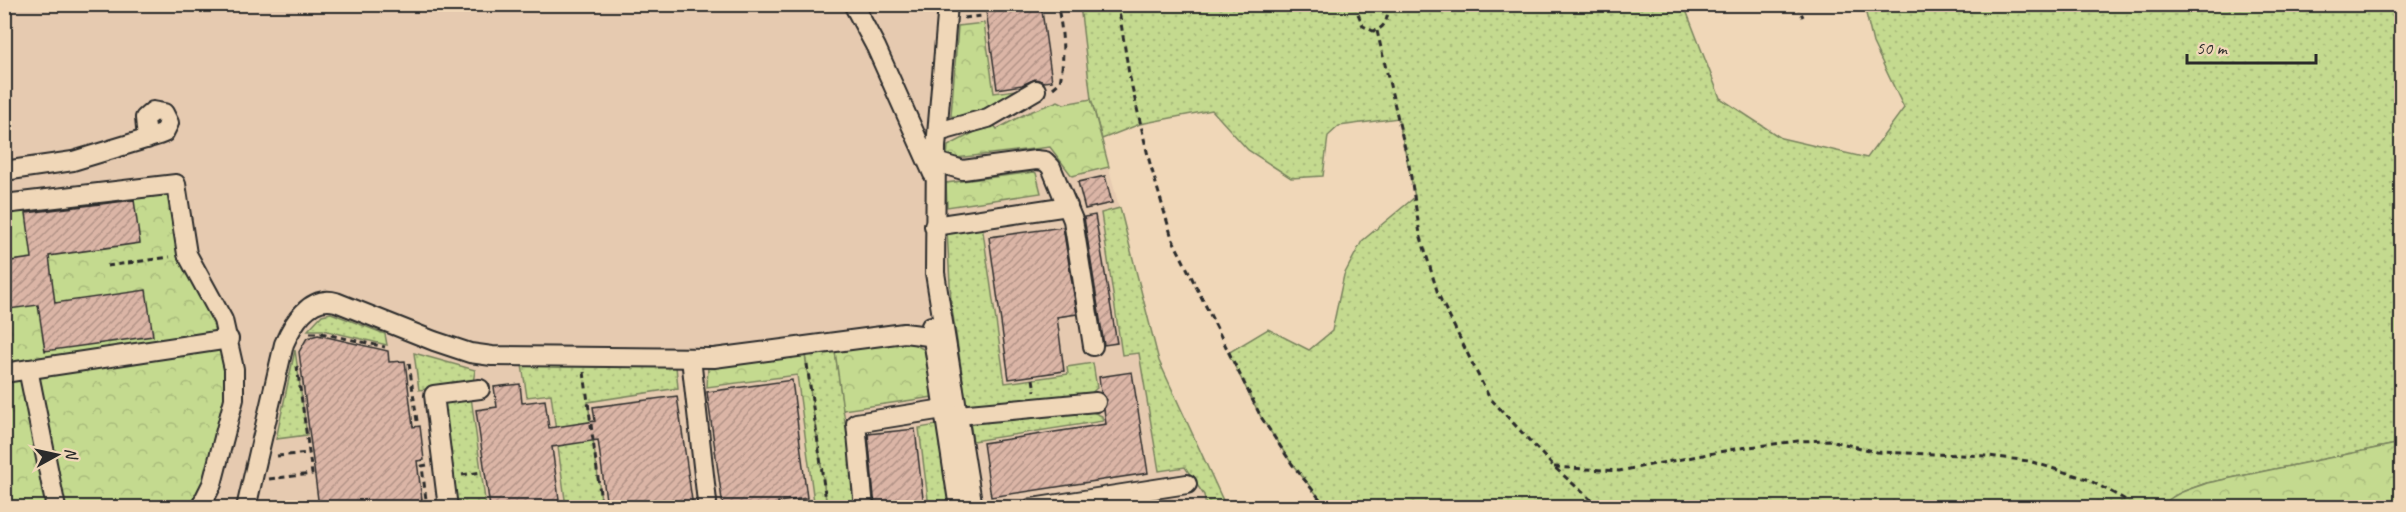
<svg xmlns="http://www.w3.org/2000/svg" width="2406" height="512" viewBox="0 0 2406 512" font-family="Caveat,sans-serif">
<defs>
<pattern id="grass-dots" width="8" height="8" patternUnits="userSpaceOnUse" patternTransform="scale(1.5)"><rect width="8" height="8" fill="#c4da8f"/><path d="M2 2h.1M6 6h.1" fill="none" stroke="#a9bb7c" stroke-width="1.8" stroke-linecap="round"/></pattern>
<pattern id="forest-crowns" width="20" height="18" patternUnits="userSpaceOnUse" patternTransform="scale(1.5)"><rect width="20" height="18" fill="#c4da8f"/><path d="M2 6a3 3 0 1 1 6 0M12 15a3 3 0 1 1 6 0" fill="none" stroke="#a9bb7c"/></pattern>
<pattern id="building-hatch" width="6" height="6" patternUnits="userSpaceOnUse" patternTransform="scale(1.5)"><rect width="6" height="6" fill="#dbb5a6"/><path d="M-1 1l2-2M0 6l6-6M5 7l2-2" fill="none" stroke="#b29387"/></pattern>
</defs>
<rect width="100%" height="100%" fill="#f0d7b8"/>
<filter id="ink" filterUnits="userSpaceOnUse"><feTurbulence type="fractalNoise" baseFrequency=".0167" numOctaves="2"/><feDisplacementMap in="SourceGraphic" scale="12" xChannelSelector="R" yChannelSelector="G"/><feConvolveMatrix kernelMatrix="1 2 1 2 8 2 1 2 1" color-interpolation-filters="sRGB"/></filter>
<g filter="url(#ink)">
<polygon fill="#e6cab0" points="4,5 1080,5 1091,99 1159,361 1226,507 5,507"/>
<g fill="url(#grass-dots)" stroke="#78825d" stroke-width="1.5">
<path d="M1080 5H1684L1720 98 1781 138 1867 158 1904 108 1873 43 1864 5H2401V443L2207 483C2191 489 2172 493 2162 507H1327L1292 464 1261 417 1228 353 1268 329 1309 350 1332 331 1344 275 1362 241 1415 197 1398 118 1339 126 1328 136 1323 176 1291 178 1248 150 1212 110 1140 124 1102 139 1091 99Z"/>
<polygon points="1120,208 1159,361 1226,507 1206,507 1204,495 1185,467 1159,471 1139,353 1122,355 1101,213"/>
<polygon points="982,225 1005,383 1068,374 1067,367 1093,363 1097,388 1089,395 967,406 951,302 947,230"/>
<polygon points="331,313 385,334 387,345 323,330 308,330 322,315"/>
<polygon points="295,350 307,435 276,439"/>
<polygon points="835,351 857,507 827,507 805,355"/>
<polygon points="414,353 475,370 473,383 419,390"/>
<polygon points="522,365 676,366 678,388 588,402 602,507 566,507 551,394 527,397"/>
<polygon points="471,397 486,507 454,507 441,402"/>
<polygon points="1090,411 1102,416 1103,421 973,441 970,422"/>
<polygon points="937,425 950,507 929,507 919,428"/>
</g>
<g fill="url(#forest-crowns)" stroke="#78825d" stroke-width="1.5">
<path d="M984 23 994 93 1016 90V95C997 106 974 118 951 116L958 26Z"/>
<polygon points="1091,99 1109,167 1072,176 1050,147 947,159 948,146 992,123 997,129 1025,114 1058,101 1064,104"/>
<polygon points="1034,172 1036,173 1041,193 947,207 946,183"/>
<polygon points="176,184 187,254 234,369 200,507 5,507 4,204"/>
<polygon points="910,342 925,350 933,397 843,410 835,351"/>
<polygon points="805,355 827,507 785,507 814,502 797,375 707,387 708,367"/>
<path d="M2401 443V507H2162C2172 493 2191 489 2207 483Z"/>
</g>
<g fill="url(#building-hatch)" stroke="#2b2b2b" stroke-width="1.5">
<polygon points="985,4 1041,4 1052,81 1044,82 1035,79 1022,85 997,89"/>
<polygon points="1105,176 1112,203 1085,209 1078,182"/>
<polygon points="134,200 140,243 49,256 55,303 146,290 153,336 45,351 38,305 9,309 4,262 32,258 26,213"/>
<polygon points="1095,215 1117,343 1104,345 1084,217"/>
<polygon points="1063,227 1077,314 1057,317 1064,371 1009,379 989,237"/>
<polygon points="318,335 388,351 389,362 405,361 413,427 420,426 424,460 417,461 423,507 319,507 299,352 307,338"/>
<polygon points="1132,372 1148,473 991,497 983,443 1106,424 1104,409 1107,400 1101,392 1099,377"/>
<polygon points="792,380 807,498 778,502 778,507 723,507 707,392"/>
<polygon points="520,384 522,403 545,400 549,428 595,421 593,407 677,396 693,507 607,507 598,440 552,447 560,507 490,507 476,410 497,407 494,387"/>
<polygon points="915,429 924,507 875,507 868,434"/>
</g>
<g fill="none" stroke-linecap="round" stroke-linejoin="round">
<defs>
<g id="minor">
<polyline points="853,4 876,47 933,174"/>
<polyline points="948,4 936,147 935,273 973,508"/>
<polyline points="938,132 988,118 1036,90"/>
<polyline points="936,162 963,170 1036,160 1045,161 1051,167 1073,220 1093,346"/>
<polyline points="4,171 73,161 159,135 164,133 169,123 164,113 153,111 145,118 147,139"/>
<polyline points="4,204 176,184 187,254 223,320 234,369 234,399 212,484 200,508"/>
<polyline points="934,226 1068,206"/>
<polyline points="931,326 959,508"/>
<polyline points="691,358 707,502"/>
<polyline points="28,369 56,508"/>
<polyline points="4,373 229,339"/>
<polyline points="958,415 1096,402"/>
<path d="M246 508 284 344C293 323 310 295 336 302L434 341 470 353 492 356 714 358 904 333 945 338"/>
<polyline points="448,508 434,395 480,389"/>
<polyline points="864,508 856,423 943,409"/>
<polyline points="1032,508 1187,484"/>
</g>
</defs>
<use href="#minor" stroke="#2b2b2b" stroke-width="22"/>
<g stroke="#2b2b2b" stroke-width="3" stroke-dasharray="6 4.5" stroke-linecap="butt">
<polyline points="1118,4 1129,74 1149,160 1172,238 1261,417 1292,464 1327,508"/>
<path d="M1354 4 1363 26 1373 31C1387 28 1388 17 1388 4"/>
<polyline points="1797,4 1803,17"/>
<polyline points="964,18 982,16"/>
<polyline points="1377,31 1409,165 1420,234 1438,294 1489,397 1554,467 1600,508"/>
<path d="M1053 88 1060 82C1065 57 1063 29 1057 4"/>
<polyline points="107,266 170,257"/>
<polyline points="310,333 321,333 385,347"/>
<polyline points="409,363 417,421 419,421"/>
<polyline points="807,364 827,508"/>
<polyline points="584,372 602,508"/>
<polyline points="1033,379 1035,391"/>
<polyline points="277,456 309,453"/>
<polyline points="427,465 422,466 427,508"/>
<polyline points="1554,467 1619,471 1740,448 1798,441 1829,440 1877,452 1988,456 2029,461 2087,479 2124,499 2133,508"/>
<polyline points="462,475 481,472"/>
<polyline points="269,479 312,474 297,366"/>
</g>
<use href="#minor" stroke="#f0d7b8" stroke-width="18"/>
</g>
</g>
<rect width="2406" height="512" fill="none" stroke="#f0d7b8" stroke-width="24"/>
<rect x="12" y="12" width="2382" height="488" fill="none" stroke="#2b2b2b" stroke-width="2" filter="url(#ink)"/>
<g transform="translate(57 455) rotate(82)" stroke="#f0d7b8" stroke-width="4.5" paint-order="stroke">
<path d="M0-4.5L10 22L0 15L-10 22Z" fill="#2b2b2b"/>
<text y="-9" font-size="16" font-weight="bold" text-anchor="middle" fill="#2b2b2b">N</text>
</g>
<path d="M2187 54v9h129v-9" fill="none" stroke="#2b2b2b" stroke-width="3"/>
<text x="2196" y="54" font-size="18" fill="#2b2b2b" stroke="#f0d7b8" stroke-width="4.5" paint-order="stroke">50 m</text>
</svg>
